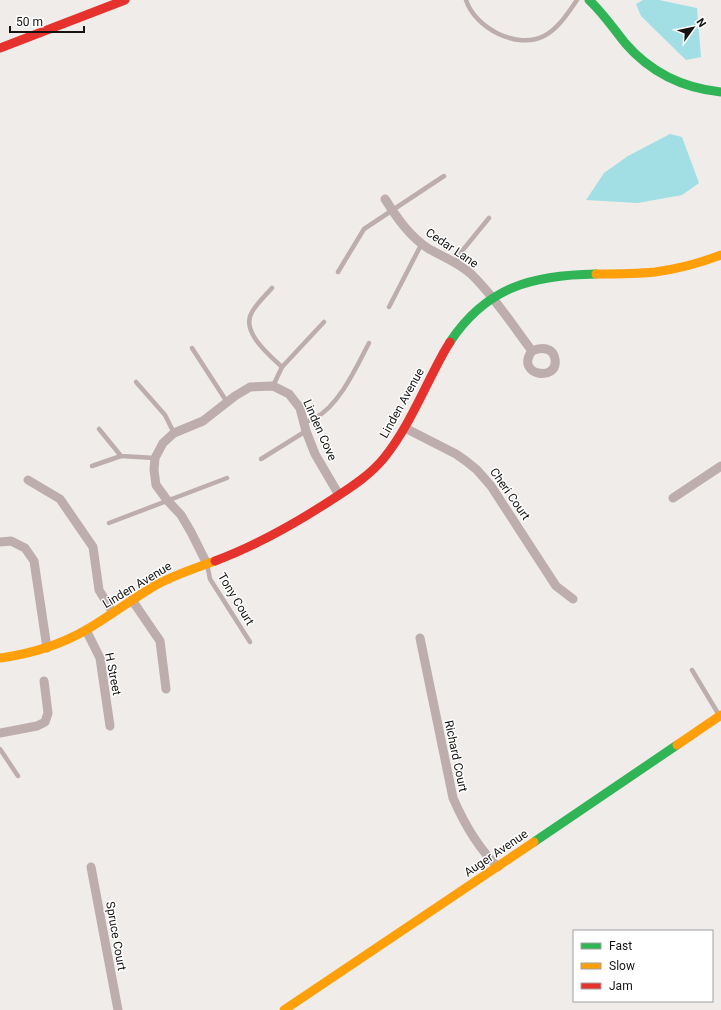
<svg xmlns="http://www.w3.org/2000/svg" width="721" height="1010" viewBox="0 0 721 1010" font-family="Roboto,sans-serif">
<rect width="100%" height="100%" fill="#efece9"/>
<g fill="#a1dfe4">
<polygon points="643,0 659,0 697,8 701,57 686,60 641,16 636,4"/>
<polygon points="670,134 682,137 699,183 682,195 638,203 586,200 604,173 628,156"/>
</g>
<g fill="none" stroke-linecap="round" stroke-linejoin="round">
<g stroke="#bdadad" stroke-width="4.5">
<path d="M466 0C475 28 517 50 544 36 558 29 568 13 577 0"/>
<polyline points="456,263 462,251 489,218"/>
<polyline points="338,272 364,229 444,176"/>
<path d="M272 288C265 296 257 303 252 312 240 331 269 355 282 367"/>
<polyline points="389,307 422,243"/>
<polyline points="192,348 227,402"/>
<polyline points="136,382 165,415 174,433"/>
<polyline points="273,386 282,367 324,322"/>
<path d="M304 423C307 421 312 420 315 418 339 406 357 366 369 343"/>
<polyline points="99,429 121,456 155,458"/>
<polyline points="261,459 306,431"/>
<polyline points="92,466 121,456"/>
<polyline points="109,523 227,478"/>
<polyline points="207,564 210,579 250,642"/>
<polyline points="692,670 719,715"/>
<polyline points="0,749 18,776"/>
</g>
<g stroke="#bdadad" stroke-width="9">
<path d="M385 199C397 218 410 237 429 249 444 257 459 263 471 274 494 296 513 326 532 351 541 347 553 347 555 359 559 383 514 375 532 351"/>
<polyline points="405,428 456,454 466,461 477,470 491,486 556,586 573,599"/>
<polyline points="28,480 60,499 93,547 99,590 113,613"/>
<polyline points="673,498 721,466"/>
<polyline points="0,542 11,541 25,548 34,561 47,648"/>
<polyline points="207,564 191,532 181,515 167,500 156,485 154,470 155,458 163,443 174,433 203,421 235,396 250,387 273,386 289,394 300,408 306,431 315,454 339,495"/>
<polyline points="132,600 160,641 166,689"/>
<polyline points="86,630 100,658 110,726"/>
<path d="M420 638 453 798C463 821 479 849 498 867"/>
<polyline points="0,733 37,726 45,722 48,713 44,681"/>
<polyline points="91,867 118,1010"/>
</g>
<g stroke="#30b455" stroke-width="9">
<path d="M589 0C603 13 613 28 625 43 650 72 682 88 721 92"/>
<path d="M450 342C487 286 534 275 596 274"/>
<polyline points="534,842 677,745"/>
</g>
<g stroke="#ff9f0a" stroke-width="9">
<path d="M596 274C616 274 636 274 655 272 678 269 700 263 721 255"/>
<path d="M0 658C30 654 60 645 86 630 110 616 132 599 156 585 174 575 195 568 215 561"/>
<polyline points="677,745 721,715"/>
<polyline points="284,1010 534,842"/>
</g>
<g stroke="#e5322d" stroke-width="9">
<polyline points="0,48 125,0"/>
<path d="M215 561C258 545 298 522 336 497 353 486 371 474 384 458 409 427 424 388 444 352L450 342"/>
</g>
</g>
<g text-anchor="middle" stroke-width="3" stroke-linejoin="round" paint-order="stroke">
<g font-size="12" fill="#161413" stroke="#fff">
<text transform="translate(452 248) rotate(34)" y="4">Cedar Lane</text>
<text transform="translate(402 403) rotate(-61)" y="4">Linden Avenue</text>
<text transform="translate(320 430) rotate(66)" y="4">Linden Cove</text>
<text transform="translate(510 494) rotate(55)" y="4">Cheri Court</text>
<text transform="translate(137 585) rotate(-31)" y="4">Linden Avenue</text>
<text transform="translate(236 599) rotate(59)" y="4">Tony Court</text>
<text transform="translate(113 674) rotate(79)" y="4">H Street</text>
<text transform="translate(456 756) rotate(78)" y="4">Richard Court</text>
<text transform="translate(496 853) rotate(-34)" y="4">Auger Avenue</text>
<text transform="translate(116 936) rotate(80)" y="4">Spruce Court</text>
</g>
</g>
<rect x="573" y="930" width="140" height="72" fill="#ffffff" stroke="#a2a1a1"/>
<rect x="581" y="943" width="20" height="6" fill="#30b455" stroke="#a2a1a1"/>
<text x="609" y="950" font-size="12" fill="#161413">Fast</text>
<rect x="581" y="963" width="20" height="6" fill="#ff9f0a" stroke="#a2a1a1"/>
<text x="609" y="970" font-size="12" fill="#161413">Slow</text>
<rect x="581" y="983" width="20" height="6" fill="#e5322d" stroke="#a2a1a1"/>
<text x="609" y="990" font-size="12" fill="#161413">Jam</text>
<g transform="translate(693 28) rotate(57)" stroke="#ffffff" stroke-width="3" paint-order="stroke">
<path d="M0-3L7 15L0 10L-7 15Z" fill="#161413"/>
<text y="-6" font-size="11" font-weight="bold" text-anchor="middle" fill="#161413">N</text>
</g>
<path d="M10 26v6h74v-6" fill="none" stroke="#161413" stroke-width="2"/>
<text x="16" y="26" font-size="12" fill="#161413" stroke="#ffffff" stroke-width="3" paint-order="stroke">50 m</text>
</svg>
